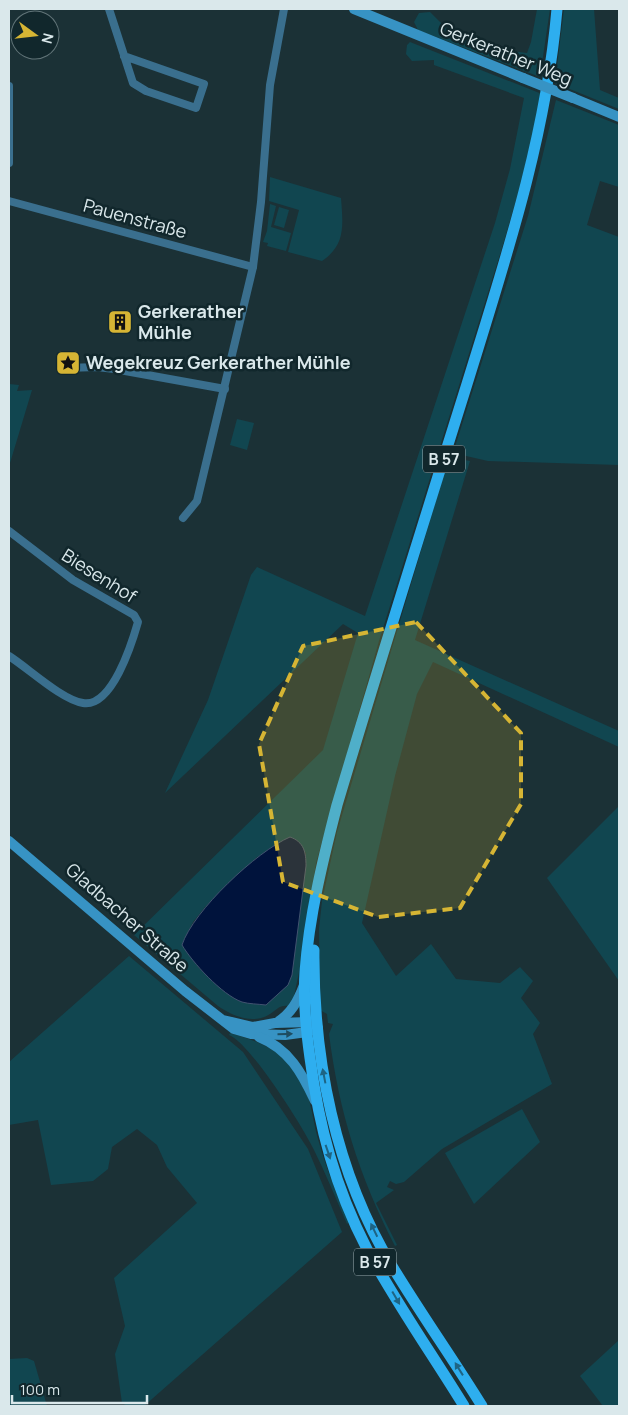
<svg xmlns="http://www.w3.org/2000/svg" width="628" height="1415" viewBox="0 0 628 1415" font-family="Manrope,sans-serif">
<rect width="100%" height="100%" fill="#1b3136"/>
<g fill="#114650" fill-rule="evenodd">
<polygon points="537,9 550,9 540,77 418,30 414,22 419,13 430,12 449,31 460,38 509,54 512,51 527,53 531,42"/>
<polygon points="564,9 594,9 600,90 619,98 619,109 555,83"/>
<path d="M410 42 542 94 521 183 502 248 379 641 316 863 302 958 294 996 288 1006C279 1005 277 1010 270 1014 253 1025 233 1016 218 1006L134 935 323 750 358 633 343 624 165 793 208 700 251 575 257 567 365 616 495 223 510 169 524 98 434 65V60L412 61 406 54 407 45ZM297 840 306 853V866L292 975 266 1005 240 1001 199 968 182 944 193 922 205 907 257 857Z"/>
<polygon points="556,100 619,125 619,187 600,181 587,225 619,237 619,465 488,461 453,453 528,216"/>
<path d="M270 177 341 198C343 225 346 245 322 261L288 252 299 210 269 201Z"/>
<polygon points="270,204 276,206 271,227 291,233 286,251 267,246 268,243 263,242 267,231"/>
<polygon points="279,207 289,210 284,228 274,225"/>
<polygon points="9,384 19,385 17,391 32,390 10,463"/>
<polygon points="237,419 254,423 247,450 230,445"/>
<path d="M449 457 470 461 415 640 619 731V747L433 662 417 694 395 776 362 923 396 976 431 944 456 979 500 983 520 967 533 981 521 998 540 1023 533 1034 552 1084 442 1149 404 1182 396 1184 390 1181 387 1187 394 1190 376 1203 397 1245 395 1246C359 1176 339 1112 329 1034L333 1024 328 1023 327 1014 320 1010 319 929 322 901 337 832Z"/>
<polygon points="619,806 619,981 547,878"/>
<polygon points="129,956 243,1052 308,1149 342,1232 144,1406 127,1406 122,1403 115,1354 125,1326 114,1278 197,1203 167,1167 157,1145 137,1129 112,1147 108,1169 93,1181 51,1185 38,1120 9,1125 9,1062"/>
<path d="M230 1033C255 1040 279 1049 296 1070 310 1089 312 1117 318 1139 326 1168 337 1195 349 1222L347 1224C336 1199 326 1174 314 1150 303 1127 250 1043 229 1035Z"/>
<polygon points="522,1109 540,1142 474,1204 445,1153"/>
<polygon points="619,1340 619,1406 603,1406 580,1376"/>
<polygon points="27,1358 34,1361 47,1406 9,1406 9,1359"/>
</g>
<path fill="#00133c" stroke="#415370" d="M290 837C304 842 306 852 306 866L292 975 288 985 266 1005C258 1004 249 1004 242 1002 222 995 192 962 182 945 193 911 257 851 290 837Z"/>
<g fill="none" stroke-linecap="round" stroke-linejoin="round">
<g stroke="#3a6f8e" stroke-width="8">
<polyline points="109,9 133,83 146,91 196,108 204,84 124,56"/>
<polyline points="9,86 9,163"/>
<polyline points="9,201 253,267"/>
<polyline points="66,368 97,367 114,369 225,389"/>
<polyline points="183,518 197,501 253,267 261,202 270,85 284,9"/>
<path d="M9 531 73 580 134 615 138 622C132 643 112 708 83 703 62 700 28 668 9 656"/>
</g>
<g stroke="#3793c4" stroke-width="10">
<polyline points="354,9 523,78"/>
<polyline points="573,98 619,117"/>
<polyline points="9,841 185,991 234,1029 251,1034 285,1035 307,1032 318,1028 310,1022 275,1023 253,1027 223,1020"/>
<path d="M276 1023C291 1014 298 1001 304 985"/>
<path d="M259 1037C289 1049 302 1073 315 1101"/>
</g>
<g stroke="#2eaeef" stroke-width="11">
<path d="M314 950C313 1058 335 1172 392 1266 421 1314 453 1359 482 1406"/>
<path d="M464 1406C432 1354 396 1303 367 1249 335 1187 319 1127 310 1058 306 1030 303 1001 305 972 309 916 323 859 337 805 379 664 423 524 467 384 505 261 546 138 557 9"/>
</g>
<polyline stroke="#3793c4" stroke-width="10" points="523,78 573,98"/>
</g>
<defs><path id="oneway-solid" d="M-6-.8H1V-3.2L6.5 0L1 3.2V.8H-6Z" transform="scale(1.25)"/></defs>
<use fill="#1e4d61" href="#oneway-solid" transform="translate(285 1034) rotate(-2)"/>
<g fill="#1e6484">
<use href="#oneway-solid" transform="translate(324 1076) rotate(-101)"/>
<use href="#oneway-solid" transform="translate(328 1152) rotate(71)"/>
<use href="#oneway-solid" transform="translate(374 1230) rotate(-116)"/>
<use href="#oneway-solid" transform="translate(396 1298) rotate(60)"/>
<use href="#oneway-solid" transform="translate(459 1369) rotate(-122)"/>
</g>
<path fill="#d6b534" fill-opacity="0.2" stroke="#d6b534" stroke-width="4" stroke-dasharray="10 6" stroke-linejoin="round" d="M416 622 521 733V804L460 908 378 917 283 882 259 744 303 646Z"/>
<defs>
<symbol id="building-square" viewBox="-11 -11 22 22"><rect x="-9" y="-9" width="18" height="18" rx="4" fill="#d6b534" stroke="#11272c"/><path d="M-4-6H4V6H1V3H-1V6H-4ZM-2.5-4.3h1.7v1.8h-1.7ZM.8-4.3h1.7v1.8H.8ZM-2.5-1h1.7V.8h-1.7ZM.8-1h1.7V.8H.8Z" fill="#111"/></symbol>
<symbol id="sight-square" viewBox="-11 -11 22 22"><rect x="-9" y="-9" width="18" height="18" rx="4" fill="#d6b534" stroke="#11272c"/><path d="M0-6L1.8-2.2L6-1.7L2.9 1.2L3.7 5.4L0 3.3L-3.7 5.4L-2.9 1.2L-6-1.7L-1.8-2.2Z" fill="#111"/></symbol>
</defs>
<g fill-rule="evenodd">
<use href="#building-square" x="106" y="308" width="28" height="28"/>
<use href="#sight-square" x="54" y="349" width="28" height="28"/>
</g>
<g text-anchor="middle" stroke-width="5" stroke-linejoin="round" paint-order="stroke">
<g fill="#11272c" stroke="#9eaeb2" stroke-width="1">
<rect x="423" y="445.5" width="42" height="27" rx="4"/>
<rect x="354" y="1248.5" width="42" height="27" rx="4"/>
</g>
<g font-size="16" font-weight="bold" fill="#dae8eb">
<text x="444" y="465">B 57</text>
<text x="375" y="1268">B 57</text>
</g>
<g font-size="18" fill="#dae8eb" stroke="#11272c">
<text transform="translate(506 54) rotate(22)" y="6">Gerkerather Weg</text>
<text transform="translate(135 219) rotate(15)" y="6">Pauenstraße</text>
<text transform="translate(99 576) rotate(32)" y="6">Biesenhof</text>
<text transform="translate(127 918) rotate(41)" y="6">Gladbacher Straße</text>
</g>
<g font-size="18" font-weight="bold" fill="#dae8eb" stroke="#11272c" text-anchor="start">
<text x="138" y="318">Gerkerather<tspan x="138" dy="21">Mühle</tspan></text>
<text x="86" y="369">Wegekreuz Gerkerather Mühle</text>
</g>
</g>
<rect width="628" height="1415" fill="none" stroke="#dae8eb" stroke-width="20"/>
<g transform="translate(35 35) rotate(105)"><circle r="24" fill="#11272c" stroke="#617478"/>
<path d="M0-4L9 19L0 12L-9 19Z" fill="#d6b534"/>
<text y="-8" font-size="14" font-weight="bold" text-anchor="middle" fill="#dae8eb">N</text>
</g>
<path d="M12 1395v8h135v-8" fill="none" stroke="#dae8eb" stroke-width="2.5"/>
<text x="20" y="1395" font-size="15" fill="#dae8eb" stroke="#11272c" stroke-width="4" paint-order="stroke">100 m</text>
</svg>
